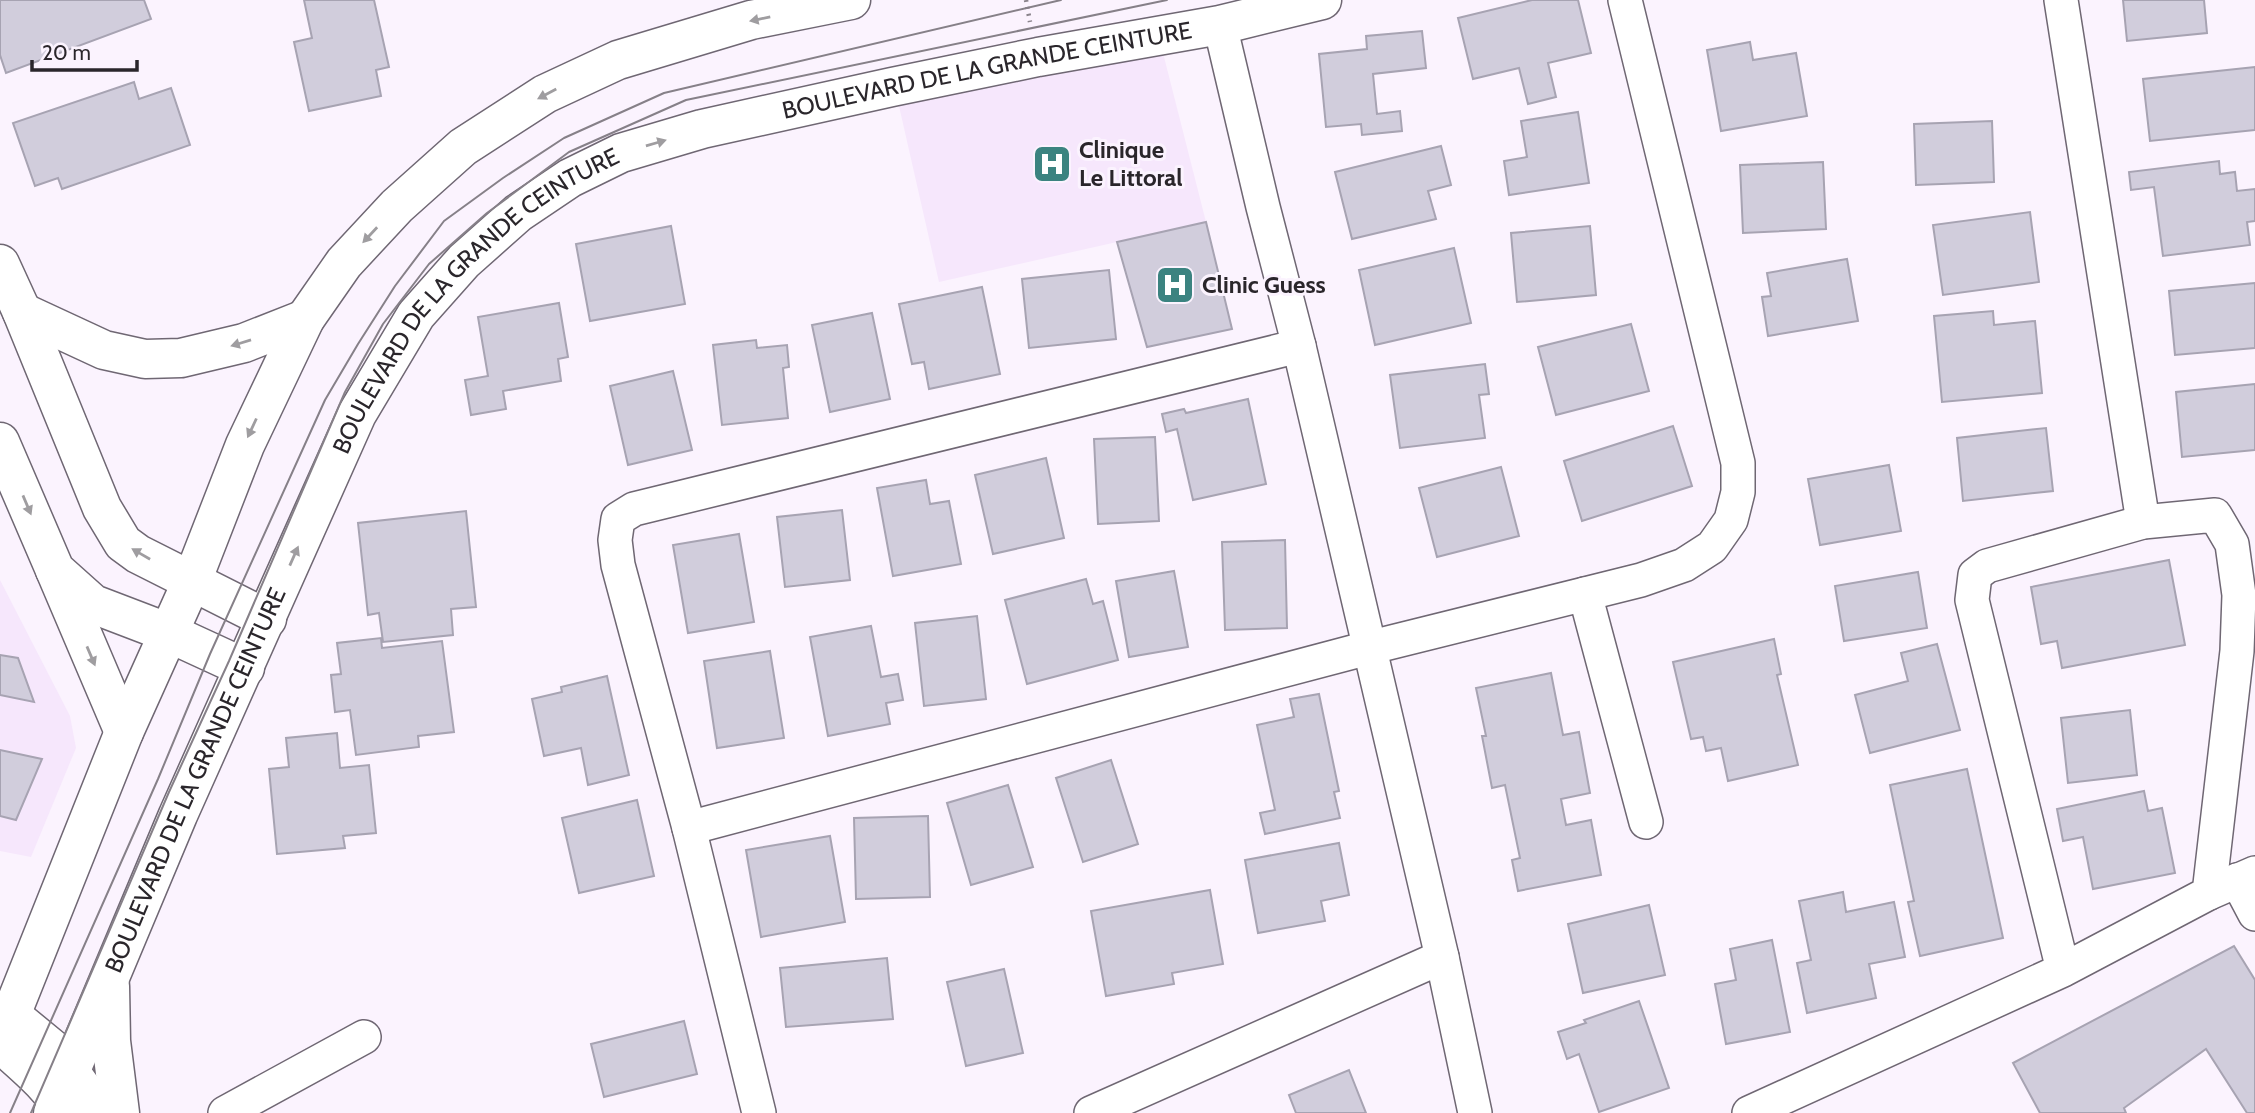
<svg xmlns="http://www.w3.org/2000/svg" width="2255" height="1113" viewBox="0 0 2255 1113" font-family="Cabin,sans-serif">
<rect width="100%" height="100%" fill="#fbf3fe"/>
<g fill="#f6e7fc">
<polygon points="1162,49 1206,222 939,282 899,106"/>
<polygon points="0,580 70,716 76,748 31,857 0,851"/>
</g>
<g fill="#d1cddc" stroke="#a7a3b2" stroke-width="2">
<polygon points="0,0 144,0 151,19 6,73 0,55"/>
<polygon points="304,0 374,0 389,67 376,70 381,96 309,111 294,42 312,38"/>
<polygon points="1532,0 1578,0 1591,53 1548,63 1556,97 1528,104 1519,68 1473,79 1458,18"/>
<polygon points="2123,0 2204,0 2207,33 2127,41"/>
<polygon points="1422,31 1426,68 1373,74 1377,114 1400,111 1402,131 1362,135 1361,124 1326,127 1319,54 1367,49 1366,36"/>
<polygon points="1750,42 1753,60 1796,53 1807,116 1721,131 1707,50"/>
<polygon points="2255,67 2255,130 2150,141 2143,79"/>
<polygon points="134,82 139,99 171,88 190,145 62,189 58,178 35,186 13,123"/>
<polygon points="1578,112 1589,183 1509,195 1504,161 1527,157 1521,121"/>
<polygon points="1992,121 1994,182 1916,185 1914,124"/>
<polygon points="1441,146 1451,185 1428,191 1436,219 1352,239 1335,172"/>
<polygon points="2219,161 2220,174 2235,172 2237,191 2255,189 2255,221 2247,222 2250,245 2163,256 2154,187 2131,190 2129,172"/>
<polygon points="1823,162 1826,229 1743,233 1740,165"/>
<polygon points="2030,212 2039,282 1943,295 1933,225"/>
<polygon points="1206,222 1232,329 1147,347 1117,242"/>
<polygon points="671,226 685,304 590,321 576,244"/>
<polygon points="1590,226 1596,295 1517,302 1511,233"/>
<polygon points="1454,248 1471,323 1375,345 1359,270"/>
<polygon points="1847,259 1858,321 1768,336 1762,297 1771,296 1767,273"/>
<polygon points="1109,270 1116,339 1029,348 1022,279"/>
<polygon points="2255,283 2255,348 2175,355 2169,291"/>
<polygon points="982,287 1000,374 929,389 924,362 912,364 899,304"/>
<polygon points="559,303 568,357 558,359 561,381 503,391 506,409 471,415 465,380 488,376 478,317"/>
<polygon points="1993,311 1994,325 2035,321 2042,393 1942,402 1934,316"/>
<polygon points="872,313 890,399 830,412 812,325"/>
<polygon points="1631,324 1649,391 1556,415 1538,347"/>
<polygon points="756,340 757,348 787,345 789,367 783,368 788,418 722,425 713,345"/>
<polygon points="1485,364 1489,394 1479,395 1485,438 1400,448 1390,375"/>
<polygon points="673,371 692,450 628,465 610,386"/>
<polygon points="2255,384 2255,450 2182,457 2176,392"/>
<polygon points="1248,399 1266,484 1193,500 1177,429 1166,432 1162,414 1184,409 1186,413"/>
<polygon points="1673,426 1692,486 1582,521 1564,461"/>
<polygon points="2046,428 2053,491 1963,501 1957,438"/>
<polygon points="1155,437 1159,521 1098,524 1094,439"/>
<polygon points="1046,458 1064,538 993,554 975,475"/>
<polygon points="1889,465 1901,531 1820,545 1808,479"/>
<polygon points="1501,467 1519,536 1437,557 1419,488"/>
<polygon points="926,480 930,504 949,501 961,564 893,576 877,488"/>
<polygon points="842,510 850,580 785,587 777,517"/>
<polygon points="466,511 476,607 451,609 453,635 383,642 379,613 368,615 358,523"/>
<polygon points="739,534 754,622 688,633 673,545"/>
<polygon points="1285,540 1287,628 1225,630 1222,542"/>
<polygon points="2169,560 2185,645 2062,668 2057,641 2041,644 2031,587"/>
<polygon points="1174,571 1188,647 1129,657 1116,581"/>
<polygon points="1918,572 1927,628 1844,641 1835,586"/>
<polygon points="1086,579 1093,604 1103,601 1118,660 1027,684 1005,600"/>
<polygon points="977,616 986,699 924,706 915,623"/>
<polygon points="871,626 881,677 898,674 903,700 886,703 890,724 828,736 810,637"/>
<polygon points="381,638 382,648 442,641 454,732 418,736 419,747 356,755 350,710 335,712 331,675 341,674 337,643"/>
<polygon points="1774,639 1781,674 1777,675 1798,765 1728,781 1721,748 1706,751 1703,737 1691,739 1673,662"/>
<polygon points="1937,644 1960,730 1870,753 1855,695 1908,681 1901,653"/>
<polygon points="770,651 784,738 717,748 704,661"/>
<polygon points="0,655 18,658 34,702 0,695"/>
<polygon points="1551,673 1563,735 1579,732 1590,793 1561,799 1566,825 1591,820 1601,875 1518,891 1512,860 1520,858 1505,785 1492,788 1482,736 1486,736 1476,688"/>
<polygon points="607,676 629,775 588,785 581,748 544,756 532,699 562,692 561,687"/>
<polygon points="1319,694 1339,791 1334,792 1340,818 1265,834 1260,813 1275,810 1257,725 1294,717 1290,699"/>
<polygon points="2130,710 2137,775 2068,783 2061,718"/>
<polygon points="337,733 340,768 369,765 376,833 343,836 345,848 277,854 269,769 289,767 286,738"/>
<polygon points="0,750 42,759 16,820 0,816"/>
<polygon points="1111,760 1138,844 1083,862 1056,778"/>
<polygon points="1967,769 2003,938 1920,956 1908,902 1914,901 1890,785"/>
<polygon points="1008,785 1033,867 971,885 947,803"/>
<polygon points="2144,791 2148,811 2162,808 2175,873 2093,889 2083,837 2063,841 2057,809"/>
<polygon points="637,800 654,876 579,893 562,818"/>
<polygon points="928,816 930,897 856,899 854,818"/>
<polygon points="830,836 845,922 761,937 746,850"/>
<polygon points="1339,843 1349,895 1321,901 1325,921 1258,933 1245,860"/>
<polygon points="1210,890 1223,964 1172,973 1174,984 1106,996 1091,911"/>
<polygon points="1843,892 1846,912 1894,902 1905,957 1869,964 1876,998 1807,1013 1797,963 1811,960 1799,901"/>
<polygon points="1649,905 1665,975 1583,993 1568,924"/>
<polygon points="1772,940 1790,1032 1726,1044 1715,984 1736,980 1730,949"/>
<polygon points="2234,946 2255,980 2255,1113 2247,1113 2206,1049 2124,1108 2126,1113 2040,1113 2013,1063"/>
<polygon points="887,958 893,1019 786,1027 780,968"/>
<polygon points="1004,969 1023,1053 966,1066 947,982"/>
<polygon points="1639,1001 1669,1088 1599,1112 1579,1054 1567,1059 1558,1032 1586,1023 1584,1020"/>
<polygon points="684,1021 697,1074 604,1097 591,1044"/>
<polygon points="1349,1070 1366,1113 1296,1113 1289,1095"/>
</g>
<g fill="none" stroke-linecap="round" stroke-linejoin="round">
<defs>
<g id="minor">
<polyline points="2061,0 2143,522"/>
<polyline points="1220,25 1263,207 1299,346 1442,957 1475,1113"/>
<polyline points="1585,594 1646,822"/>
<polyline points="689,828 1368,648 1641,580 1684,565 1712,547 1731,520 1738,492 1738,463 1625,0"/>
<polyline points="2237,880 2255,914"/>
<polyline points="2209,893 2255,873"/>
<polyline points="225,1113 364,1037"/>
<polyline points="759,1113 689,828 618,565 615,540 618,519 634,509 1299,346"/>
<polyline points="1091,1113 1442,957"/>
<polyline points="1749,1113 2063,970 2209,893 2237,651 2239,595 2232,544 2215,515 2143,522 1987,566 1975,575 1972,600 2063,970"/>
</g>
<g id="tertiary">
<polyline points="0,264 22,312 102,508 123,543 138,554 267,619"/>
<polyline points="0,442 55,570 93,604 169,633 245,668"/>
<polyline points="11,1015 56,1052 100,1113"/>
<path d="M0 1043C24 1065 49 1084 66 1113"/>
</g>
<g id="secondary">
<polyline points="22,312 104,350 145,359 181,358 244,343 305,319"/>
<polyline points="55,570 124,732"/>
<polyline points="110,986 111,1041 120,1113"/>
<polyline points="0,1038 11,1015 124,732 192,581 245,445 305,319 344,263 397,206 463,147 545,94 618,60 751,20 851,0"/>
<path id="s1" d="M53 1113 178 815 357 414 416 315 464 261 518 213 570 178 621 153 702 129 892 87 1038 57 1220 25 1322 0"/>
</g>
</defs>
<use href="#minor" stroke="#6f6773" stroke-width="36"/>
<use href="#tertiary" stroke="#6f6773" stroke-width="41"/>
<use href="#secondary" stroke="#6f6773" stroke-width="41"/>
<polyline stroke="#8a848c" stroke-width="4.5" stroke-dasharray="2 5" stroke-linecap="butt" points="1026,0 1030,22"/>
<use href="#minor" stroke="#fff" stroke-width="33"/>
<use href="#tertiary" stroke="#fff" stroke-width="38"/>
<use href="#secondary" stroke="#fff" stroke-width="38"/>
<g stroke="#868088" stroke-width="2">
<polyline points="10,1113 158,779 210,654 325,400 358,344 395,286 444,221 503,178 564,138 664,93 1061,0"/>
<polyline points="31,1113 169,792 229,661 345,392 383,324 429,264 487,213 569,152 686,100 1167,0"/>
</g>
</g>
<defs><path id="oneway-solid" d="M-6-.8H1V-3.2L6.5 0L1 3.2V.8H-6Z" transform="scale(1.75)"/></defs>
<g fill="#9f9da0">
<use href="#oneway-solid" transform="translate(760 19) rotate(168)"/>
<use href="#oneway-solid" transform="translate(547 94) rotate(152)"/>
<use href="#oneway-solid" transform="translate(656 143) rotate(-16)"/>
<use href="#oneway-solid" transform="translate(370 235) rotate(133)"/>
<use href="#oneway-solid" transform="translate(241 343) rotate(163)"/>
<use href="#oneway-solid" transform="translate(252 428) rotate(115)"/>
<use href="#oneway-solid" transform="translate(27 505) rotate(67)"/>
<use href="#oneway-solid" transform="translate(141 554) rotate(-150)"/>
<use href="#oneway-solid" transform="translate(294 556) rotate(-66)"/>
<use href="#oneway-solid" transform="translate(91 656) rotate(67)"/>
</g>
<defs>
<symbol id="hospital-square" viewBox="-11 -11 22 22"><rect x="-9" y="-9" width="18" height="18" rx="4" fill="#3b8380" stroke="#fbf3fe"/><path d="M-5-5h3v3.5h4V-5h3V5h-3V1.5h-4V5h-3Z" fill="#fff"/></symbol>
</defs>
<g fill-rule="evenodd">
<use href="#hospital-square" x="1030" y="142" width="44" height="44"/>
<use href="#hospital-square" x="1153" y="263" width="44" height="44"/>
</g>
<g text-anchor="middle" stroke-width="6" stroke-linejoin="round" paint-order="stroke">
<g font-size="24" fill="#2a262b" stroke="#fbf3fe">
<text dy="8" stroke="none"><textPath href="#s1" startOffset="1517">BOULEVARD DE LA GRANDE CEINTURE</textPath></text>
<text dy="8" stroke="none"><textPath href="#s1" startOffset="929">BOULEVARD DE LA GRANDE CEINTURE</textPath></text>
<text dy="8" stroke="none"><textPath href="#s1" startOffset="362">BOULEVARD DE LA GRANDE CEINTURE</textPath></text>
</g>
<g font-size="24" font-weight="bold" fill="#2a262b" stroke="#fbf3fe" text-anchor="start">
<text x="1079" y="158">Clinique<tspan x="1079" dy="28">Le Littoral</tspan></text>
<text x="1202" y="293">Clinic Guess</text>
</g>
</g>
<path d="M32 60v10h105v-10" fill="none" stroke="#2a262b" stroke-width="3.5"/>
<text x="42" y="60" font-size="21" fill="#2a262b" stroke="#fbf3fe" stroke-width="5" paint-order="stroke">20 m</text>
</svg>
